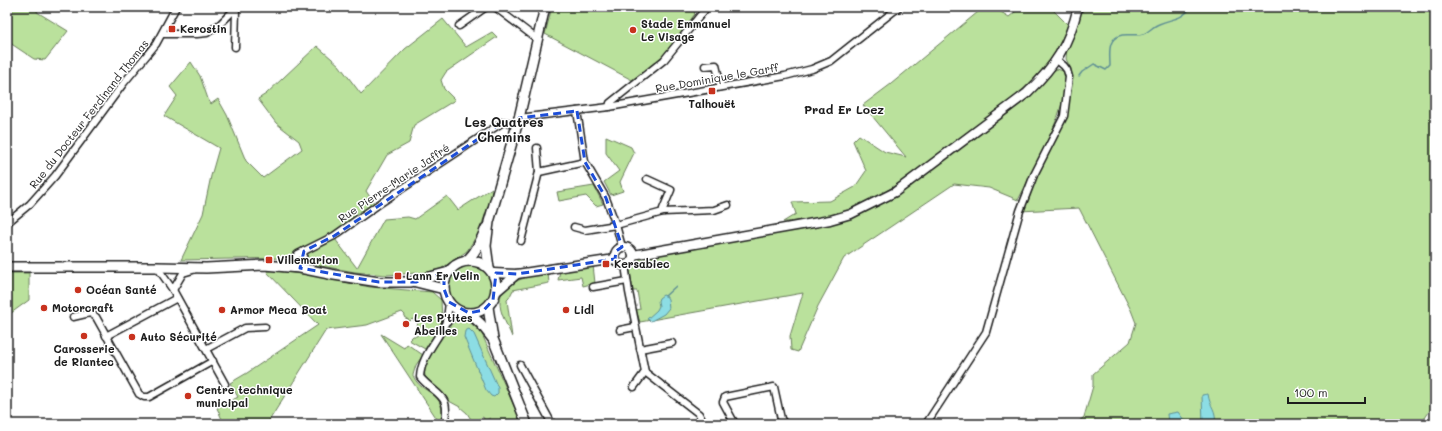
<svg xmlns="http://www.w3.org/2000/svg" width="1442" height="431" viewBox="0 0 1442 431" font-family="Mali,sans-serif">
<rect width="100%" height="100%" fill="#fff"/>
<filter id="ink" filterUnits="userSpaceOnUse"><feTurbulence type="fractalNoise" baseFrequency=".025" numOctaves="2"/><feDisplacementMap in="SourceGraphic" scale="8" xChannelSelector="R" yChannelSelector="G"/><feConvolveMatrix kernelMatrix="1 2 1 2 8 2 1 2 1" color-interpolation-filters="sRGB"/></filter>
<g filter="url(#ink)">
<g fill="#bae19c" stroke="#6b7e5c">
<polygon points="7,7 38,7 37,12 68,31 45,60 34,59 7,41"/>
<polygon points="552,7 700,7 697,11 696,11 694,13 695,14 667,51 655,63 632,80 545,34"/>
<path d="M984 7H993L1009 17 1021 7H1050L1068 25C1062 38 1057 52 1048 63 1027 90 997 110 970 130 933 158 897 189 854 208 833 218 807 222 783 222L796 214 792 202 830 201 855 187 866 171 853 141 859 135 885 152 906 157 863 105 891 84Z"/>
<polygon points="1081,7 1435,7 1435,403 1421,424 1076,424 1084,417 1093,386 1093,374 1130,342 1136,323 1131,310 1079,208 1020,211 1064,116 1071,69 1066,59 1067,47 1078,25"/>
<polygon points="443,19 466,47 492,32 497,37 446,72 441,80 444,89 455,100 414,125 409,143 387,155 366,191 374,203 360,217 304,251 287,258 181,260 203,214 211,176 219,148 164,116 177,96 170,87 191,62 200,76 208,99 211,104 218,99 227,115 246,161 263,178 302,149 299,141 276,123 258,99 266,94 317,46 339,65 361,94 405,49"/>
<path d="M1057 69 1063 71C1077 93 1030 177 1018 200L989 188 954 184 844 258 818 306 798 352 791 350 790 336 803 293 640 322 636 310 640 309 637 291H633L630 270 635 258 834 222 937 164 1040 86 1053 71Z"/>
<polygon points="606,136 631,147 634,153 620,182 623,191 611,195 604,182 619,171 606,153"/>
<polygon points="594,186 603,204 596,206 586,196 559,201 557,192"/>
<polygon points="492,188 491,199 479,232 467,251 438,271 418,273 386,275 355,272 310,264 307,259 308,252 312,249 320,248 335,239 357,268 384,219 408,217 415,219 447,196 458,210"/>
<circle cx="471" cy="287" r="22"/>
<polygon points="593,265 595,283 583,286 581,277 558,280 560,271"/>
<polygon points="268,270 310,275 370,287 432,292 441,300 442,320 440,326 425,349 409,340 413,336 417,336 421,331 417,326 418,323 412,319 410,321 404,317 405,315 402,312 367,325 326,330 267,424 224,424 217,408 238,397 230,383 247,373 318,325 267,272"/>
<polygon points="7,273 29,273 29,300 7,316"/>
<path d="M548 273 549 283 513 290 509 298 507 300 512 337C508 326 499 313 500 301 500 281 533 275 548 273Z"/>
<path d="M458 319H466L481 332 522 424H498L496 421 492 422 490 418 485 421 483 417 479 419V423L472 421 467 413 460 407 449 401 425 376C421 362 446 325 458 319Z"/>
<path d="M381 334 404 348 407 344 423 355 416 365 413 375C413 376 416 381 416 381 424 392 437 392 441 406 443 412 443 417 439 422Z"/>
</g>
<g fill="#8cdde4" stroke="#5f9094">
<polygon points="663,295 666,296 668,299 669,308 664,314 651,321 647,319 657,310 659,306 658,301 659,298"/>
<polygon points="469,329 474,334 498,388 498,393 494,397 491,396 486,390 464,337 465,331"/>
<path d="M1208 394C1210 408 1217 409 1215 424H1203L1202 395Z"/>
<polygon points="1178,412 1187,424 1168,424 1167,414"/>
</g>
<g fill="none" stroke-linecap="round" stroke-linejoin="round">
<g stroke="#5f9094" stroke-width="1.5">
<path d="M1079 76 1082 72 1094 64 1106 70 1110 66C1110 58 1108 45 1114 39 1122 31 1134 37 1143 34 1149 32 1153 26 1159 24 1172 18 1181 21 1191 7"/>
<polyline points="665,296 676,286"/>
</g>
<defs>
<g id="minor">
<polyline points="495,7 537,39"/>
<polyline points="459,26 486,7"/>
<polyline points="162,34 197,34 207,33 220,24 237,7"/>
<polyline points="235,47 236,10"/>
<polyline points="705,66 716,65 721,87"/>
<polyline points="609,107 610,103 664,60 707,7"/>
<polyline points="577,111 585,162 606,198 616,225 622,247"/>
<polyline points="519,118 609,107 785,76 812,69 831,61 899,7"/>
<polyline points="537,148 539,172"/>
<polyline points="647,179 671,190 663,209 663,212"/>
<polyline points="7,223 30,204 55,176 123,84 156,44 176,7"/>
<polyline points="574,227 585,230 616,225 663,212 714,210 728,205"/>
<polyline points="521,241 539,172 585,162"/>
<polyline points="625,265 629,292 645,372 699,414 704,424"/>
<polyline points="288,266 290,263 298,254 334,236 379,204 503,122 515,123"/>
<polyline points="157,267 173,290 225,384"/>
<polyline points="300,268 304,251"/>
<polyline points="593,287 627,281"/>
<polyline points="173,290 183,273 193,270"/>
<polyline points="73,317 90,313 96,317 139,394 144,397 149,397 213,361"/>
<polyline points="446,322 461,312"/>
<polyline points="620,330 635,327"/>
<polyline points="106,336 177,298"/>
<polyline points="206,349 245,328 265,327"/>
<polyline points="640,349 672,343"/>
<polyline points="520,365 552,424"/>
<polyline points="634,387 645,372"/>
<path d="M444 424C452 394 436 396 420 377 421 357 437 341 445 324 448 318 448 309 449 302"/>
<polyline points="735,424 723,402 725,397 774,387 781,419 785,424"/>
<polyline points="926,424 986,332 1020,211 1034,175 1064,116 1069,77 1067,70 1064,66 1057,60"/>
</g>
<g id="tertiary">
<circle cx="624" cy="256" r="9"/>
<path d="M633 255 830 220 851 214 895 192 1027 93C1055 66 1069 45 1078 7"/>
<polyline points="493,273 517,274 615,259"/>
<polyline points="496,292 517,274"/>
</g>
<g id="secondary">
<circle cx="470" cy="287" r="26"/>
<path d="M466 261C476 253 481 240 486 228"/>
<polyline points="7,267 157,267 206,268 264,265 300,268 334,275 379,282 411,282 449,272"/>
<polyline points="489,268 486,246 489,222 519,118 545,7"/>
<polyline points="416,282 444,289"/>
<polyline points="488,307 493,339 527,424"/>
<polyline points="469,313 481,324 492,338"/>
</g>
</defs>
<use href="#minor" stroke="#1c1c1c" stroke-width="9"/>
<use href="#tertiary" stroke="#1c1c1c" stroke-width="11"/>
<use href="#secondary" stroke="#1c1c1c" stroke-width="12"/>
<use href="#minor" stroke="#fff" stroke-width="6"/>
<use href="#tertiary" stroke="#fff" stroke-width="8"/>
<use href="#secondary" stroke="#fff" stroke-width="9"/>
</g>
</g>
<path fill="none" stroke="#1d4ed8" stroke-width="3" stroke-dasharray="8 5" stroke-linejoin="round" d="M577 111 585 162 606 198 622 247 616 251 615 259 517 274 496 273 493 300 484 310 469 313 449 302 444 289V273L416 282H379L300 268 304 251 334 236 503 122 518 123 519 118Z"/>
<g fill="#c8321e" stroke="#fff" stroke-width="1.5">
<rect x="168" y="25" width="8" height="8" rx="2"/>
<circle cx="633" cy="30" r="4"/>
<rect x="708" y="87" width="8" height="8" rx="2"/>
<rect x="265" y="256" width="8" height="8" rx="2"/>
<rect x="602" y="260" width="8" height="8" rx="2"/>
<rect x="394" y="272" width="8" height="8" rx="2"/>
<circle cx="78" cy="290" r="4"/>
<circle cx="44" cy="308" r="4"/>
<circle cx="222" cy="310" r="4"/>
<circle cx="566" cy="310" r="4"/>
<circle cx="406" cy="324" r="4"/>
<circle cx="84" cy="336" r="4"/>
<circle cx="132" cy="337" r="4"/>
<circle cx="188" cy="396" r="4"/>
</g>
<g text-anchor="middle" stroke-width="3" stroke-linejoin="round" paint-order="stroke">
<g font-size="11" font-weight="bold" fill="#1c1c1c" stroke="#fff" text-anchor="start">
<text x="641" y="28">Stade Emmanuel<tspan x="641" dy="13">Le Visage</tspan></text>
<text x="180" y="33">Kerostin</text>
<text x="712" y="108" text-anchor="middle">Talhouët</text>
<text x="277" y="264">Villemarion</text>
<text x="614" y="268">Kersabiec</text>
<text x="406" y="280">Lann Er Velin</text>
<text x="86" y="294">Océan Santé</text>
<text x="52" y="312">Motorcraft</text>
<text x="230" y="314">Armor Meca Boat</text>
<text x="574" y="314">Lidl</text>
<text x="414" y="322">Les P'tites<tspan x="414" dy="13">Abeilles</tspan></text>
<text x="140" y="341">Auto Sécurité</text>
<text x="84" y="353" text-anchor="middle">Carosserie<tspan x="84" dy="13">de Riantec</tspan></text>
<text x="196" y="394">Centre technique<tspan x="196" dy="13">municipal</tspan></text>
</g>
<g font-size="11" fill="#1c1c1c" stroke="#fff">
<text transform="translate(717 78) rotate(-10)" y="4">Rue Dominique le Garff</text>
<text transform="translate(89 114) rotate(-52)" y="4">Rue du Docteur Ferdinand Thomas</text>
<text transform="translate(394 183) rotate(-34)" y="4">Rue Pierre-Marie Jaffré</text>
</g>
<g font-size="12" font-weight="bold" fill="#1c1c1c" stroke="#fff">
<text x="844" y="114">Prad Er Loez</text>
</g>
<g font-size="13" font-weight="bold" fill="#1c1c1c" stroke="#fff">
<text x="504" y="127">Les Quatres<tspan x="504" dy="15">Chemins</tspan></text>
</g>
</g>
<rect width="1442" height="431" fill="none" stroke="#fff" stroke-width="24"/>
<rect x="12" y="12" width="1418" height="407" fill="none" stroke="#1c1c1c" stroke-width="1.5" filter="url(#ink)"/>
<path d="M1288 397v6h77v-6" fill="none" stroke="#1c1c1c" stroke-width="2"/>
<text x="1294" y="397" font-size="12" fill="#1c1c1c" stroke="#ffffff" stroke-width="3" paint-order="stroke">100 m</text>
</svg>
